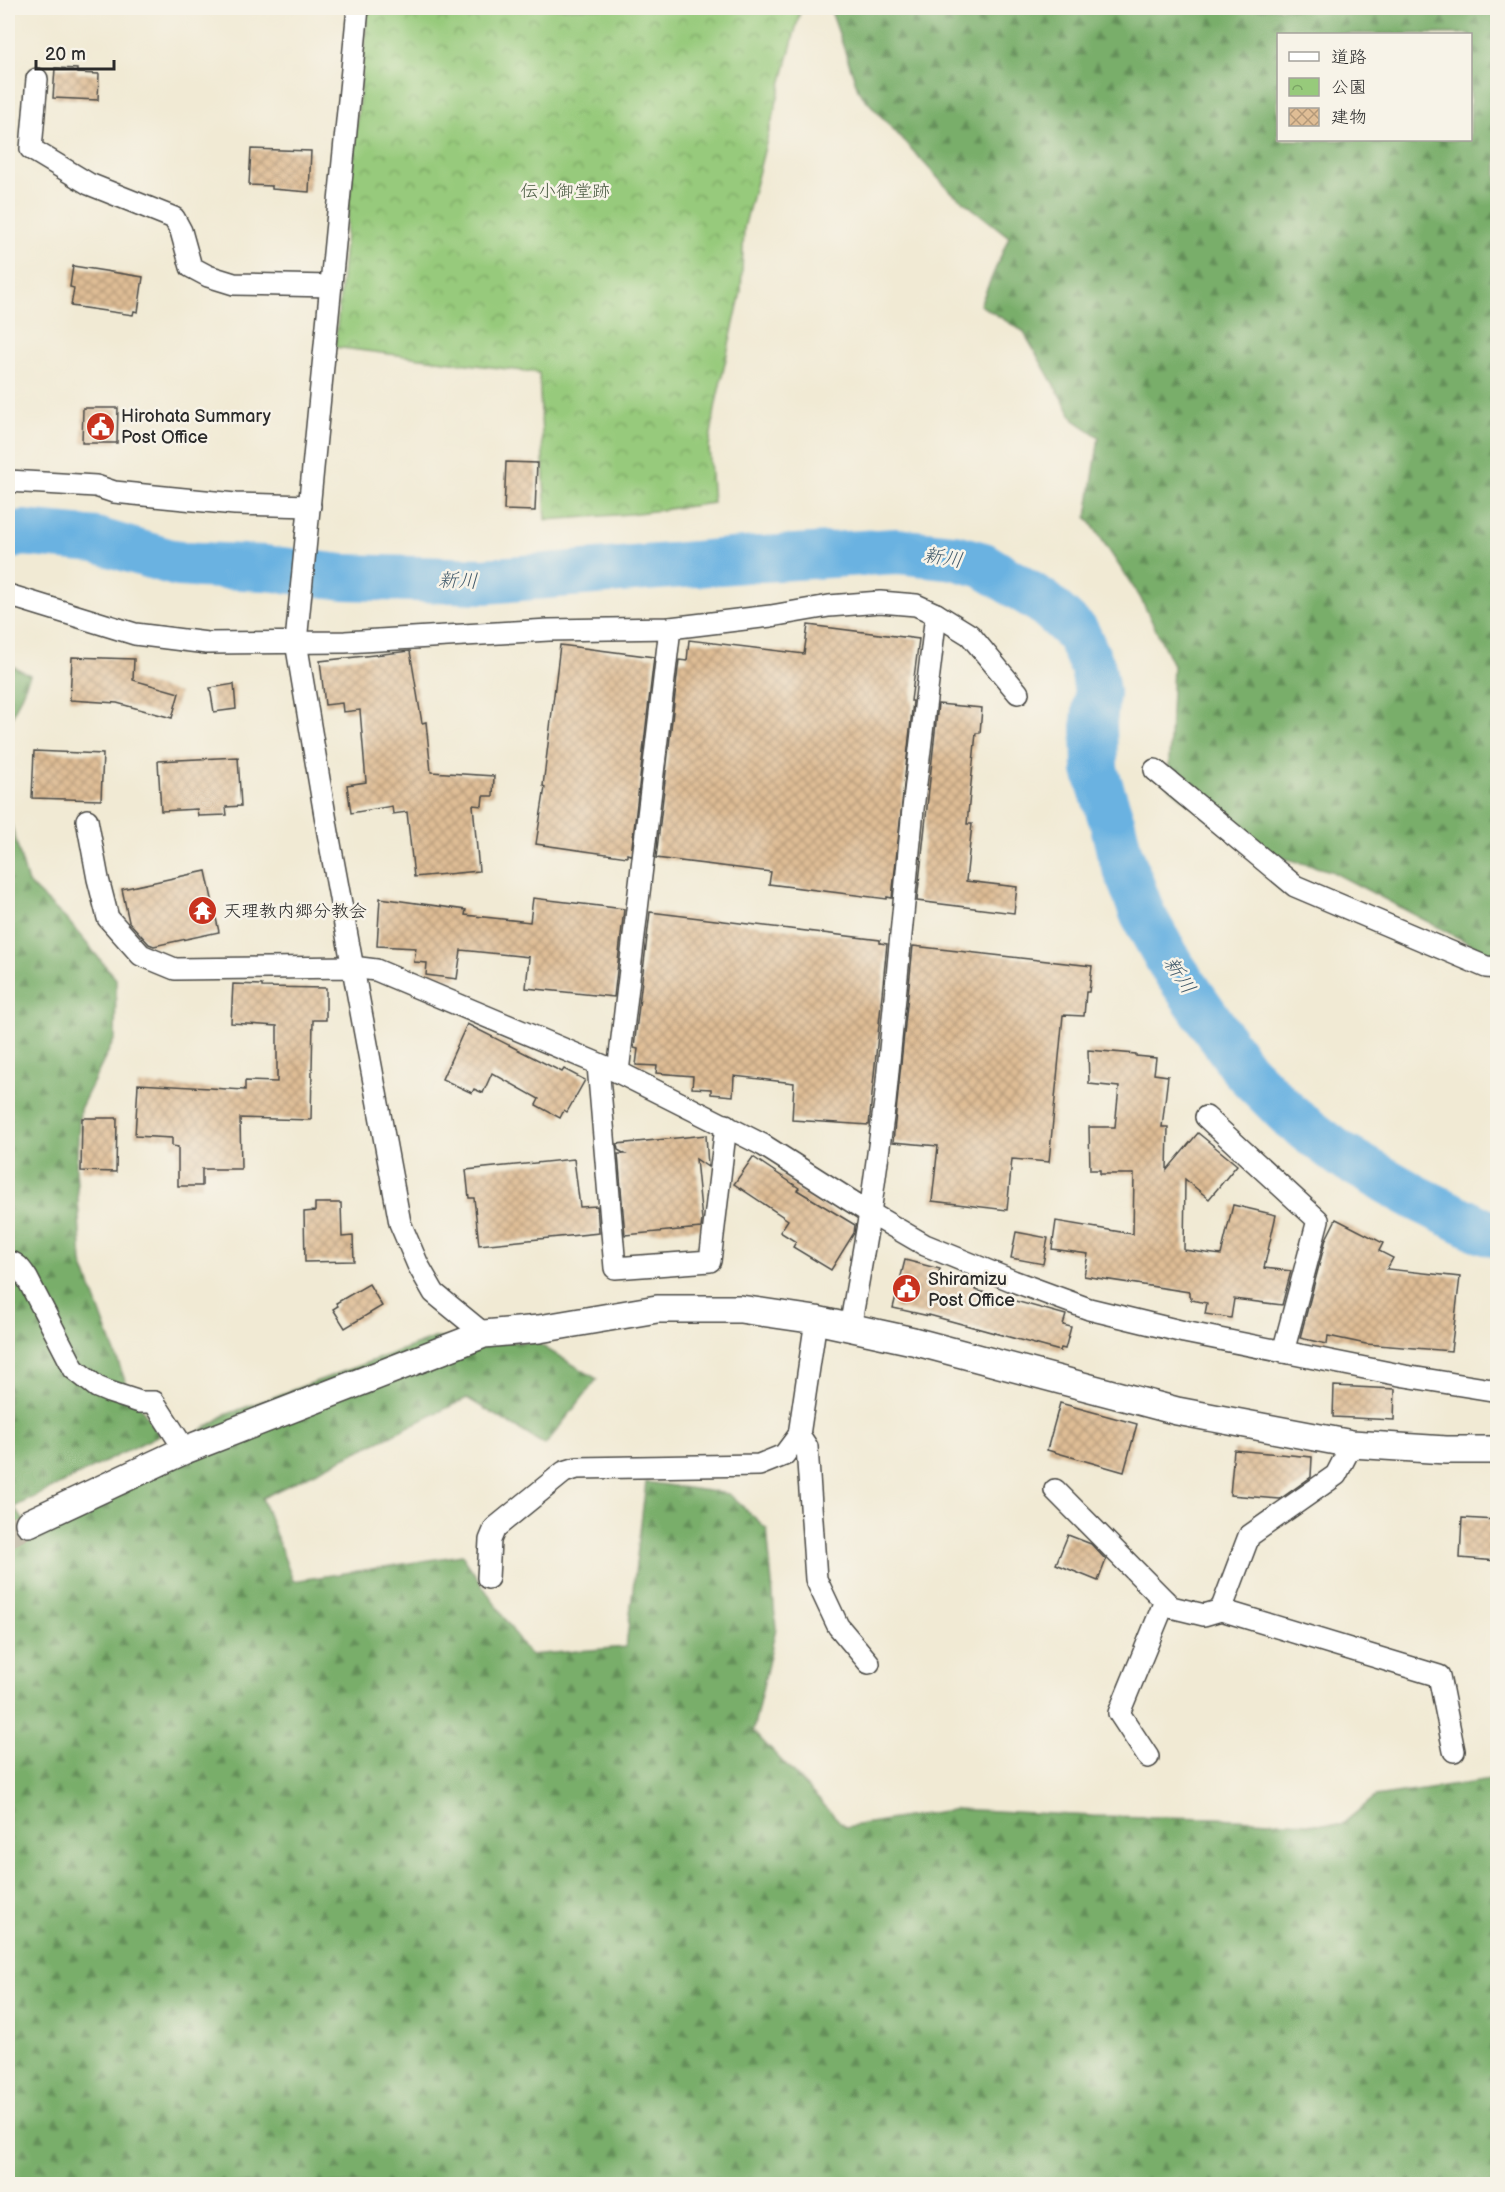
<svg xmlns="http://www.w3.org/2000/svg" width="1505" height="2192" viewBox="0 0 1505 2192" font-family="'Balsamiq Sans','Klee One',sans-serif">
<defs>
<pattern id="forest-firs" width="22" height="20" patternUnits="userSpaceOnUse" patternTransform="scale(1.5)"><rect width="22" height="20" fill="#79ae6b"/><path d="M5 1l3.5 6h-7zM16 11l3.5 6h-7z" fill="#638e58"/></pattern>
<pattern id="park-crowns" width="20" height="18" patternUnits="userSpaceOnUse" patternTransform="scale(1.5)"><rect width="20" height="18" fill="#97ca7b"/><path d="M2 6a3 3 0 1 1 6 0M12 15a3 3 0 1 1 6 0" fill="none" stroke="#7ba465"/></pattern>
<pattern id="building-cross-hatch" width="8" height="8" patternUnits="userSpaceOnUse" patternTransform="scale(1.5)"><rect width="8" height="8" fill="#dfbd95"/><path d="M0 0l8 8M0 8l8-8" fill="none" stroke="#b59a7a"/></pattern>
</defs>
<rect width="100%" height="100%" fill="#f7f3e8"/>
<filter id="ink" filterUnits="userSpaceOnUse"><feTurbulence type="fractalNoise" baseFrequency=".0167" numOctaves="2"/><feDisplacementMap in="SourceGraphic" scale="12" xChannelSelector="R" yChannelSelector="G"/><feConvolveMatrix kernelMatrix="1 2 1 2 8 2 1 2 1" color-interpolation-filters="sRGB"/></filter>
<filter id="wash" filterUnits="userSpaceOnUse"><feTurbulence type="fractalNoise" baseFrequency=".008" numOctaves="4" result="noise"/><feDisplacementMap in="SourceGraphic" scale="24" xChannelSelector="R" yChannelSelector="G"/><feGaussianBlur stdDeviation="1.35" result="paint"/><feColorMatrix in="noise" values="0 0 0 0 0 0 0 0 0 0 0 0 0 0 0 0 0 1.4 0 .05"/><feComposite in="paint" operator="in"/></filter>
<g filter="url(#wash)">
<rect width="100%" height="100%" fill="#f1ead4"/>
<g fill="url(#forest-firs)" stroke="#526c4b" stroke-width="1.5" fill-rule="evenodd">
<path d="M830 8H1497V958L1331 871 1242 847 1168 786 1173 665 1140 597 1087 517 1099 437 1074 420 1023 331 980 305 1009 237 949 190 859 92ZM1278 34H1470V140H1278Z"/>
<polygon points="8,664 30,675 8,726"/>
<polygon points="8,814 28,883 70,923 116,979 115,1038 80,1109 76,1169 82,1263 127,1386 159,1435 14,1507 36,1537 225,1415 434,1338 537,1343 597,1379 545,1445 467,1398 262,1498 293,1581 462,1555 529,1655 626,1647 646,1482 729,1494 767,1529 776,1628 753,1731 845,1827 956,1809 1092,1816 1216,1818 1341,1825 1375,1797 1497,1779 1497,2184 8,2184"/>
</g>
<polygon fill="url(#park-crowns)" stroke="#617a53" stroke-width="1.5" points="368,8 801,8 744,228 741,292 716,403 709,447 713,503 630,514 546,520 539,373 335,347"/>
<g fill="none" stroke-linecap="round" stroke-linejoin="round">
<polyline stroke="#6ab2e1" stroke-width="46" points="8,537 23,533 96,540 178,564 265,568 344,577 485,581 744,560 897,551 954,557 983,565 1044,603 1077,633 1093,668 1097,692 1094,722 1095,770 1113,825 1119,851 1143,915 1171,965 1244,1070 1292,1118 1341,1155 1415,1197 1486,1232 1498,1235"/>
</g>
<g id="blocks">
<g fill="url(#building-cross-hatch)">
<polygon points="55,68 77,69 77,73 99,74 98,100 53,98"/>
<polygon points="251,149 311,151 309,192 272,189 272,186 249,185"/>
<polygon points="73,266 143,277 138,312 134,311 133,315 71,306 74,288 70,287"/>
<polygon points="83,408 118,408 117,443 82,443"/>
<polygon points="506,462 537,463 535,511 504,510"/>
<polygon points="808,625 919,639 911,701 913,701 892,898 887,897 887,899 769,884 771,872 656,858 679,660 687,661 689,640 804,654"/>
<polygon points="560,645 654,657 631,855 627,854 627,857 536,844 545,787 543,786"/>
<polygon points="410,651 422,723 426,722 431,772 494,776 493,796 483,796 482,806 473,805 479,871 414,877 407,812 393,814 392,806 351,813 347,785 366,782 360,710 343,712 342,703 325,705 320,661"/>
<polygon points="72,657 134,659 133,680 179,693 172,718 117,703 70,700"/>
<polygon points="234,684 236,709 214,712 210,688"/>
<polygon points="938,704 982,708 980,733 976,733 967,824 972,824 966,881 1017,887 1014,913 917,901"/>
<polygon points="34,751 103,754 101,800 32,798"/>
<polygon points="238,757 241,806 226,807 227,815 198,816 197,809 161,811 158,761"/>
<polygon points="206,871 219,932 154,946 149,944 129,922 122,889"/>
<polygon points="380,898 466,910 465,915 530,922 533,898 624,909 614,997 526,988 529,957 461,950 457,979 426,975 427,963 414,962 416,948 377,946"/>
<polygon points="650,912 880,940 880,943 887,944 869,1125 792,1120 794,1083 734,1076 733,1096 711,1094 711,1089 692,1088 693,1076 656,1073 657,1066 636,1065 638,1049 634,1048"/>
<polygon points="913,946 1092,966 1089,992 1086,992 1084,1016 1063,1015 1049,1162 1012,1159 1007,1210 932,1201 938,1146 893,1142"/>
<polygon points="233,984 262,985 262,987 326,988 326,1020 313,1020 311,1120 240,1118 241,1169 202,1169 202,1186 178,1186 178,1147 172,1146 172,1138 135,1136 138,1084 245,1090 245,1081 277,1082 277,1026 231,1023"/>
<polygon points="467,1024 562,1072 564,1069 585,1080 567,1112 564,1110 560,1118 536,1105 539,1099 492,1073 483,1093 474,1089 472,1093 442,1079"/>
<polygon points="1088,1050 1136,1054 1136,1056 1156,1058 1154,1074 1168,1076 1162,1127 1168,1127 1167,1170 1198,1133 1237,1165 1209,1199 1185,1179 1184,1250 1221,1255 1233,1205 1276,1215 1264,1268 1291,1271 1282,1305 1234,1299 1231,1318 1205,1314 1207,1303 1191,1300 1191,1297 1189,1296 1189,1292 1084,1276 1088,1254 1052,1249 1056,1221 1133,1234 1134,1174 1100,1174 1100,1170 1090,1170 1089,1127 1115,1127 1119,1087 1089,1084"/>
<polygon points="82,1118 117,1118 116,1172 81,1171"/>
<polygon points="706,1135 708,1167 696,1159 702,1220 701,1228 625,1235 618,1154 625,1154 618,1150 617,1144"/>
<polygon points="753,1157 799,1188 797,1190 855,1225 854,1233 831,1270 793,1247 796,1242 780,1232 788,1220 734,1184"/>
<polygon points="574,1159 580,1207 597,1206 599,1233 479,1245 474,1198 469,1198 466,1170"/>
<polygon points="315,1203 341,1203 342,1237 353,1236 354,1261 305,1262 304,1212 315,1211"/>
<polygon points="1336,1219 1383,1243 1379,1251 1393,1258 1387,1269 1460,1277 1451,1351 1366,1344 1328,1336 1327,1344 1300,1338 1326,1239"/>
<polygon points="1016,1232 1048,1238 1043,1264 1011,1258"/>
<polygon points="905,1260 940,1269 938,1275 976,1286 975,1290 1066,1315 1063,1325 1071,1327 1065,1349 1061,1348 1060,1351 929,1315 929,1316 893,1308"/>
<polygon points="369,1284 382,1306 345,1328 333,1309 338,1306 336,1303"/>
<polygon points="1334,1386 1395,1389 1394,1420 1333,1417"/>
<polygon points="1060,1403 1137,1424 1124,1472 1047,1450"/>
<polygon points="1234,1450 1312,1457 1311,1477 1280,1499 1230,1495"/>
<polygon points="1462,1518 1497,1520 1497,1561 1460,1558"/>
<polygon points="1068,1535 1091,1544 1106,1560 1098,1581 1056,1564"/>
</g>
</g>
</g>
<g filter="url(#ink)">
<use href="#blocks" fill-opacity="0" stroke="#494844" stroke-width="1.5"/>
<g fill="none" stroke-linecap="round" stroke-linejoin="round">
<polyline stroke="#c9c4b2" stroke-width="27" stroke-dasharray="27 14" stroke-linecap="butt" points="8,1534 29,1523"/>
<defs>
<g id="minor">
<polyline points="358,8 296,642 328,833 400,1223 418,1265 434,1293 484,1334"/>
<polyline points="37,79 31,149 89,184 174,218 181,231 191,267 208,276 234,284 331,286"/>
<polyline points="8,481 96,486 114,492 235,504 310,506"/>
<polyline points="8,595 135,634 207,643 345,642 549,630 670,628 771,616 829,606 880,602 916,605 936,614 970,635 1018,693"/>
<polyline points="1155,770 1295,886 1486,967 1498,968"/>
<polyline points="87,820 98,879 108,918 141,955 175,969 352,967 376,970 618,1072 763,1145 870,1213 925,1245 1013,1281 1089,1309 1184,1332 1405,1376 1498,1391"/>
<polyline points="598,1065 615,1268 710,1261 726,1125"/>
<polyline points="618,1072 670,628"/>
<polyline points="1206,1117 1318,1220 1283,1352"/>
<path d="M8 1262C17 1262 22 1271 27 1278L74 1369 97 1387 109 1392 140 1402H154L185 1450"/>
<polyline points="850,1328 870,1213 885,1102 913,809 936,614"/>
<polyline points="799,1435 807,1447 816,1579 838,1626 869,1663"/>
<polyline points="1055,1490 1171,1607 1204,1615 1221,1610 1249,1536 1336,1475 1352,1444"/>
<polyline points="488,1578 490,1540 495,1528 564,1472 577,1468 759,1465 784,1455 799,1435 816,1320"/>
<polyline points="1221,1610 1439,1676 1454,1751"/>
<polyline points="1148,1757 1119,1713 1165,1601"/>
</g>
<polyline id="tertiary" points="29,1523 185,1450 484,1334 539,1329 657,1309 740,1309 816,1320 913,1341 1177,1411 1352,1444 1446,1450 1498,1450"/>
</defs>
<use href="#minor" stroke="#494844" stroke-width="24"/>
<use href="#tertiary" stroke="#494844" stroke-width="30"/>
<use href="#minor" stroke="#fff" stroke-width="21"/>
<use href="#tertiary" stroke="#fff" stroke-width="27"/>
</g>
</g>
<defs>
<symbol id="civic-disc" viewBox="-11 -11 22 22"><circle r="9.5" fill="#c8321e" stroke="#f7f3e8"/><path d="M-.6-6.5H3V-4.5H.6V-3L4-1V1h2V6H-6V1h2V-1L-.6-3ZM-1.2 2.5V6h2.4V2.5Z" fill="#fff"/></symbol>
<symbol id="temple-disc" viewBox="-11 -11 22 22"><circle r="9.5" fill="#c8321e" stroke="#f7f3e8"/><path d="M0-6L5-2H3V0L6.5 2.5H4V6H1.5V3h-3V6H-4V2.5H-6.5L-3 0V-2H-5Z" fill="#fff"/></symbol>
</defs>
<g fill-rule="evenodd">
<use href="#civic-disc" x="84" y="410" width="33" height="33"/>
<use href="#temple-disc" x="186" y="894" width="33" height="33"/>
<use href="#civic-disc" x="890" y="1272" width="33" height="33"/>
</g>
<g text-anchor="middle" stroke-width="5" stroke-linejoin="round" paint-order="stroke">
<g font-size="18" fill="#4b5b43" stroke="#f7f3e8">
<text x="565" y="197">伝小御堂跡</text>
</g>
<g font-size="18" fill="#2b2b2b" stroke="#f7f3e8" text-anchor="start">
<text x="121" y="422">Hirohata Summary<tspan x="121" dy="21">Post Office</tspan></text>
<text x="223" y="917">天理教内郷分教会</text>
<text x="928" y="1285">Shiramizu<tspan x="928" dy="21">Post Office</tspan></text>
</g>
<g font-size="20" font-style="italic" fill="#415a6b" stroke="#f7f3e8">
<text transform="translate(943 557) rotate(9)" y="7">新川</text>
<text transform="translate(458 580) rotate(2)" y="7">新川</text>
<text transform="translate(1180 975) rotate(57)" y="7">新川</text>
</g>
</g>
<rect width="1505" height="2192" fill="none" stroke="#f7f3e8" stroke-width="30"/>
<rect x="1277" y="33" width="195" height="108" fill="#f7f3e8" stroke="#a5a39c" stroke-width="1.5"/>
<rect x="1289" y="52" width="30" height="9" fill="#ffffff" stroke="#a5a39c" stroke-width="1.5"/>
<text x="1331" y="63" font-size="18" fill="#2b2b2b">道路</text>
<rect x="1289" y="78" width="30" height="18" fill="url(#park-crowns)" stroke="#a5a39c" stroke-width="1.5"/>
<text x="1331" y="93" font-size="18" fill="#2b2b2b">公園</text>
<rect x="1289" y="108" width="30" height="18" fill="url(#building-cross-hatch)" stroke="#a5a39c" stroke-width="1.5"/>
<text x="1331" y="123" font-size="18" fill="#2b2b2b">建物</text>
<path d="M36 60v9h78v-9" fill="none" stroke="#2b2b2b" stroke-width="3"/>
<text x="45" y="60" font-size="18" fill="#2b2b2b" stroke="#f7f3e8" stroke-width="4.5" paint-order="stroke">20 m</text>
</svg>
